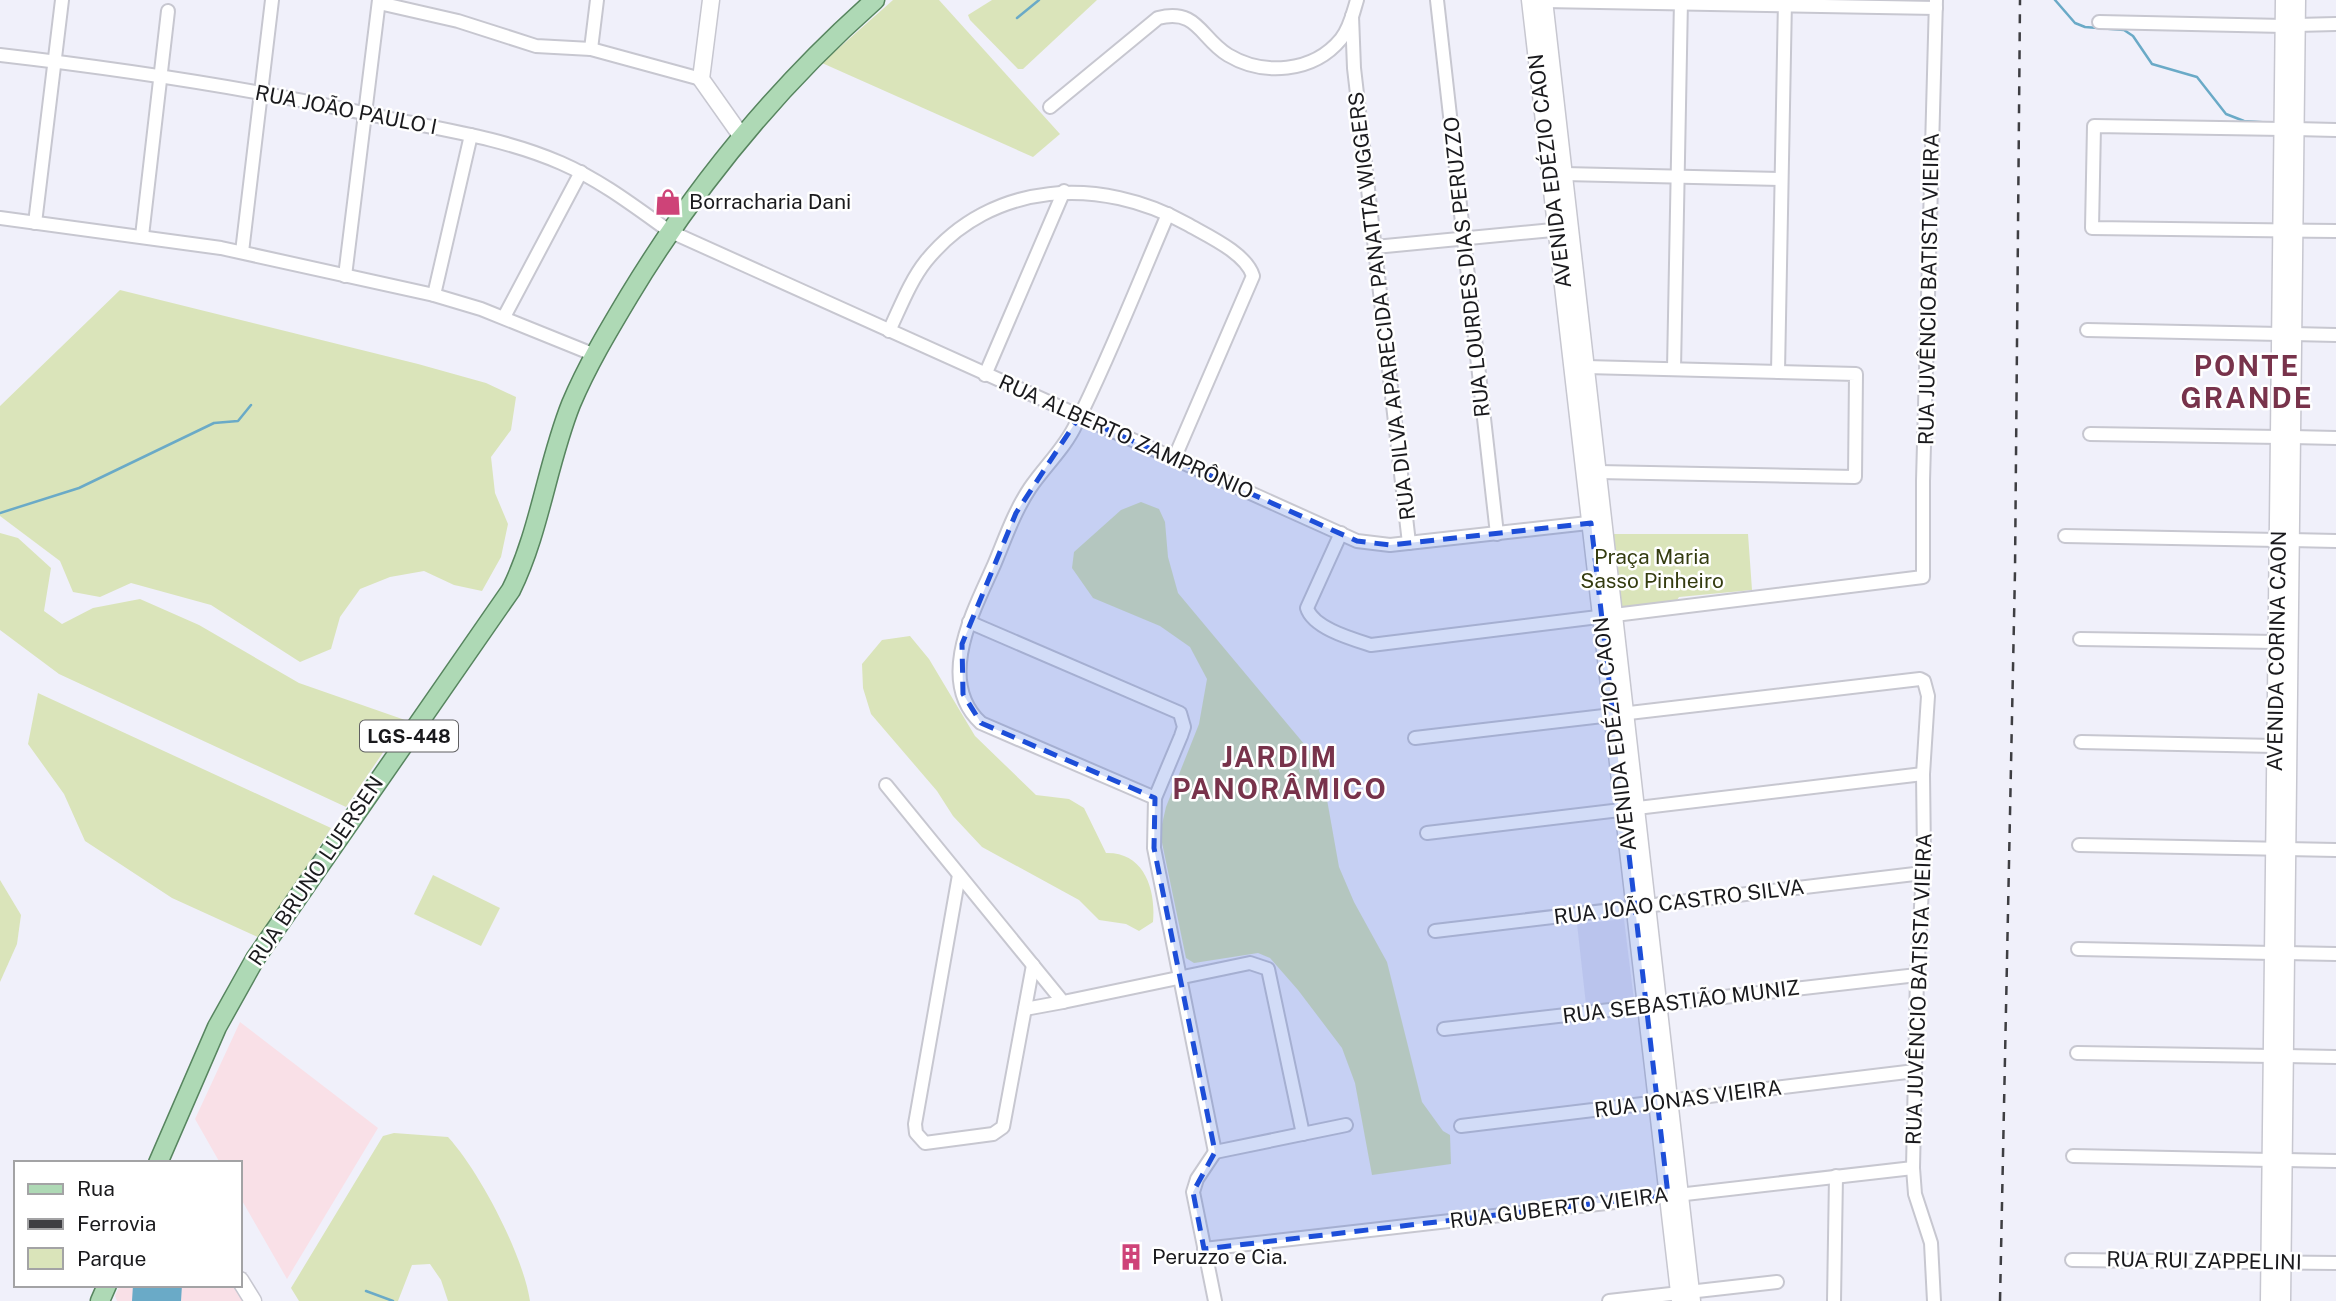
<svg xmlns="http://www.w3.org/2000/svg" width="2336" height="1301" viewBox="0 0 2336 1301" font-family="'Public Sans',sans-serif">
<rect width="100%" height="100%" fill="#f0f0fa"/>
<g fill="#f9e0e7">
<polygon points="240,1022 378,1128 287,1279 240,1197 240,1163 220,1163 195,1119"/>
<polygon points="120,1285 236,1285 246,1301 117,1301 115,1296"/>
</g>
<polygon fill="#e2e2f3" points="1624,919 1634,1000 1586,1005 1577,924"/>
<g fill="#dae4ba">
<polygon points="893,0 939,0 1060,134 1033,157 822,63"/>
<polygon points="992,0 1097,0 1023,69 1018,69 970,20 968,15"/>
<polygon points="120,290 418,364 486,383 516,397 511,430 491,457 495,493 508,524 501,557 482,591 454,585 424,571 390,577 360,589 340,617 331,649 300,662 211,605 131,583 100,597 73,592 60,561 0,516 0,406"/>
<polygon points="1141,502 1159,509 1165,522 1168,557 1178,593 1315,757 1326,794 1339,867 1354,902 1387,962 1422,1102 1443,1131 1450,1135 1451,1164 1372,1175 1355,1083 1342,1048 1298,990 1270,958 1258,953 1194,963 1186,958 1160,833 1166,807 1199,724 1207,679 1190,647 1160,626 1093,598 1072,568 1074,552 1121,510"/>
<polygon points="0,533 18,538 51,568 44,611 62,624 93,608 140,599 199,625 299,683 405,720 346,807 59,674 0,630"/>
<polygon points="1609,534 1748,534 1752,590 1679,597 1675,603 1618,609"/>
<path d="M910 636 929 659 975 736 1036 795 1069 799 1084 808 1106 853C1144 852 1156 889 1153 922L1139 931 1126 924 1099 920 1079 900 982 847 953 816 937 791 871 714 863 688 862 664 882 640Z"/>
<polygon points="38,693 331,828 262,939 172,898 85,841 64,794 28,744"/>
<polygon points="433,875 500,908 481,946 414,914"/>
<polygon points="0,880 21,915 17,944 0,982"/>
<path d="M394 1133 448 1137C480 1172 523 1255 530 1301H448L441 1280 430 1264 412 1265 398 1301H299L291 1288 383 1136Z"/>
</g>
<polygon fill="#6aaac7" points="133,1285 182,1285 181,1301 132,1301"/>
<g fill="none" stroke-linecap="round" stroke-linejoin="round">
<g stroke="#6aaac7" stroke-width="2.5">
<polyline points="2055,0 2075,23 2085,27 2124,30 2133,36 2152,64 2197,77 2226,114 2244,121 2274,123"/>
<polyline points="1017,18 1039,0"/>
<polyline points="0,513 79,488 214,423 238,421 251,405"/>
<polyline points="366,1291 393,1301"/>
</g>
<defs>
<g id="street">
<polyline points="1437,0 1497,534"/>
<polyline points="1544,1 1936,8"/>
<polyline points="379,3 458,21 536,46 591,49 701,79"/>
<polyline points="1352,16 1354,68 1409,543"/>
<polyline points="2099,22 2284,26"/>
<polyline points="2297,25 2336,24"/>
<polyline points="591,49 597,0"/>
<path d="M0 55C130 70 259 90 387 118 445 130 506 139 561 163 600 180 634 206 669 231L1357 541 1390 545 1597 522"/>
<path d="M1050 107 1158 18C1198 8 1200 38 1228 55 1263 76 1313 73 1341 39 1350 28 1353 13 1357 0"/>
<polyline points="2283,129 2094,126 2092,228 2336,231"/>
<polyline points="2295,129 2336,130"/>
<polyline points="1564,174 1781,179"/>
<polyline points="0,218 221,248 434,295 481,309 595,355"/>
<polyline points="35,223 62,0"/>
<polyline points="142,236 168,11"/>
<polyline points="1375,247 1563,229"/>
<polyline points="242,252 272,0"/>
<polyline points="345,276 379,0"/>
<polyline points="434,295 471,135"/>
<polyline points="504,317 581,172"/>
<polyline points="2087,330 2280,334"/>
<path d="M889 331C900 308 910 281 926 261 992 180 1101 176 1187 224 1208 236 1246 253 1253 276L1174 459"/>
<polyline points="2293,334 2336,335"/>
<polyline points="1586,367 1856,374 1855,477 1598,472"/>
<polyline points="1674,369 1681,0"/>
<polyline points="1778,372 1785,0"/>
<polyline points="985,375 1064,191"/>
<polyline points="2090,434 2279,437"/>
<polyline points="2292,437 2336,438"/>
<path d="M1341 533 1307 608C1313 628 1352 639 1371 645L1923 577V481L1936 0"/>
<polyline points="2065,536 2278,540"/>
<polyline points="2291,540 2336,541"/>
<polyline points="969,622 1180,713 1184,727 1181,736 1155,798 1154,848 1215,1152"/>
<polyline points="2080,639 2277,642"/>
<polyline points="1415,738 1920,679 1924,681 1928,696 1923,774 1924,855 1917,975 1913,1168 1915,1194 1931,1243 1934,1301"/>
<polyline points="2081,742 2275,746"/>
<polyline points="886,785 1063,1002 1250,963 1268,969 1303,1134"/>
<path d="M1155 798 981 723C935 681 974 610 994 565 1005 539 1014 512 1030 488 1045 466 1065 448 1076 424 1110 356 1138 284 1168 214"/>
<polyline points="1427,833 1923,774"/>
<polyline points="2079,845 2336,850"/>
<polyline points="959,875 915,1124 916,1133 925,1143 993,1134 1003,1127 1033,965"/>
<polyline points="1435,931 1923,873"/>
<polyline points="2078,949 2273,953"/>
<polyline points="2286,953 2336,954"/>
<polyline points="1025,1009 1063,1002"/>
<polyline points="1444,1029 1917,975"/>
<polyline points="2077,1053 2272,1056"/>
<polyline points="2285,1056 2336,1057"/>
<polyline points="1461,1126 1915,1071"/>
<polyline points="1215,1152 1346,1125"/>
<polyline points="2073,1156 2271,1160"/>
<polyline points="2283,1160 2336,1161"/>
<polyline points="1204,1249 1913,1168"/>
<polyline points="2072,1260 2336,1263"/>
<polyline points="1215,1301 1193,1192 1197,1179 1215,1152"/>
<polyline points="1609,1301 1777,1282"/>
<polyline points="1834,1301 1836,1176"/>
</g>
<g id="secondary">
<polyline points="711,0 701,79 742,137"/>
<polyline points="1530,0 1680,1301"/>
<polyline points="1544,0 1692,1301"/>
<polyline points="240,1280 253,1301"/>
<polyline points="2269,1301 2284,0"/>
<polyline points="2282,1301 2297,0"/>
</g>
<g id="primary">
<path d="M158 1163 217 1027 255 959 511 590C540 531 547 464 571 404 587 366 608 331 629 296 696 185 778 86 875 0"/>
<polyline points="100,1301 107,1285"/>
</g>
</defs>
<use href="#street" stroke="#c7c7d0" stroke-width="16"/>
<use href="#secondary" stroke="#c7c7d0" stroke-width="19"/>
<use href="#primary" stroke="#57855f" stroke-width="21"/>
<use href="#street" stroke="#fff" stroke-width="12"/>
<use href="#secondary" stroke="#fff" stroke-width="16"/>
<use href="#primary" stroke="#aed9b5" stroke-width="18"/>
<polyline stroke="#3e3e42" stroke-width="2.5" stroke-dasharray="9 9" stroke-linecap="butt" points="2000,1301 2015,571 2020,0"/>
</g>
<path fill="#1d4ed8" fill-opacity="0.2" stroke="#1d4ed8" stroke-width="5" stroke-dasharray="14 9" stroke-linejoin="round" d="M1079 417 1357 541 1390 545 1591 523 1668 1195 1204 1249 1193 1192 1215 1152 1154 848 1155 798 981 723 963 694 962 644 1016 513Z"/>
<defs>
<symbol id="shop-bare" viewBox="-9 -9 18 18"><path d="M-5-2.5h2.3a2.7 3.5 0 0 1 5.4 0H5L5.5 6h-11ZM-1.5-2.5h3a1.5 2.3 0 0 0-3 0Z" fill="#ce4378" stroke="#fff" stroke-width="2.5" paint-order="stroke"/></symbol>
<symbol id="building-bare" viewBox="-9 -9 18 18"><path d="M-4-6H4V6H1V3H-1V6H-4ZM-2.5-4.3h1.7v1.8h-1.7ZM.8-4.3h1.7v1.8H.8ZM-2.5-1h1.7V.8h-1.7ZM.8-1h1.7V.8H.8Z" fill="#ce4378" stroke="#fff" stroke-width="2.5" paint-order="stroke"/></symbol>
</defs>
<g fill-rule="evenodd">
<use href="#shop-bare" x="649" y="183" width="38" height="38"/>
<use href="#building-bare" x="1112" y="1238" width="38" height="38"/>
</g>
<g text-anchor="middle" stroke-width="5" stroke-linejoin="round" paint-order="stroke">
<rect fill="#fff" stroke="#5f5f61" stroke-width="2" x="360" y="720.5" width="98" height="31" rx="5"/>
<g font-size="19" font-weight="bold" fill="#1a1a1d">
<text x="409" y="743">LGS-448</text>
</g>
<g font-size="21" fill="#1a1a1d" stroke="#fff">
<text transform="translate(346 110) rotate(11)" y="7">RUA JOÃO PAULO I</text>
<text transform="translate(1550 171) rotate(-97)" y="7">AVENIDA EDÉZIO CAON</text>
<text transform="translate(1467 267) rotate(-96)" y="7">RUA LOURDES DIAS PERUZZO</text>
<text transform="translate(1929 289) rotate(-89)" y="7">RUA JUVÊNCIO BATISTA VIEIRA</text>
<text transform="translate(1382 306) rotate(-97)" y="7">RUA DILVA APARECIDA PANATTA WIGGERS</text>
<text transform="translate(1126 437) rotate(24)" y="7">RUA ALBERTO ZAMPRÔNIO</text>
<text transform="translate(2277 651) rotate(-89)" y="7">AVENIDA CORINA CAON</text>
<text transform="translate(1615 734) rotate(-97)" y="7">AVENIDA EDÉZIO CAON</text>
<text transform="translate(316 871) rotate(-56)" y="7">RUA BRUNO LUERSEN</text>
<text transform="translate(1679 902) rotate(-7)" y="7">RUA JOÃO CASTRO SILVA</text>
<text transform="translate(1919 989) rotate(-88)" y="7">RUA JUVÊNCIO BATISTA VIEIRA</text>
<text transform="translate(1681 1002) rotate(-7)" y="7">RUA SEBASTIÃO MUNIZ</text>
<text transform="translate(1688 1099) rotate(-7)" y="7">RUA JONAS VIEIRA</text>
<text transform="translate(1559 1208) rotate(-7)" y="7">RUA GUBERTO VIEIRA</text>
<text transform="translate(2204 1261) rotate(1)" y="7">RUA RUI ZAPPELINI</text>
</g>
<g font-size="21" fill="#1a1a1d" stroke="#fff" text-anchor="start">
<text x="689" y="209">Borracharia Dani</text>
<text x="1152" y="1264">Peruzzo e Cia.</text>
</g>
<g font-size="21" fill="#343c10" stroke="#fff">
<text x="1652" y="564">Praça Maria<tspan x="1652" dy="24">Sasso Pinheiro</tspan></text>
</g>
<g font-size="28" font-weight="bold" letter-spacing="2" fill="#78334b" stroke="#fff">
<text x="2247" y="376">PONTE<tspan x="2247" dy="32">GRANDE</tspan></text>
<text x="1280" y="767">JARDIM<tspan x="1280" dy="32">PANORÂMICO</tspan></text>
</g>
</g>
<rect x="14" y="1161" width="228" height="126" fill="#ffffff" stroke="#a3a3a5" stroke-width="2"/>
<rect x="28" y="1184" width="35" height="10" fill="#aed9b5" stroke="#a3a3a5" stroke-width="2"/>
<text x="77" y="1196" font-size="21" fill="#1a1a1d">Rua</text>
<rect x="28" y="1219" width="35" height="10" fill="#3e3e42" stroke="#a3a3a5" stroke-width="2"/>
<text x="77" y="1231" font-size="21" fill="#1a1a1d">Ferrovia</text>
<rect x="28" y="1248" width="35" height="21" fill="#dae4ba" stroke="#a3a3a5" stroke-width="2"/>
<text x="77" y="1266" font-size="21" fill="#1a1a1d">Parque</text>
</svg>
